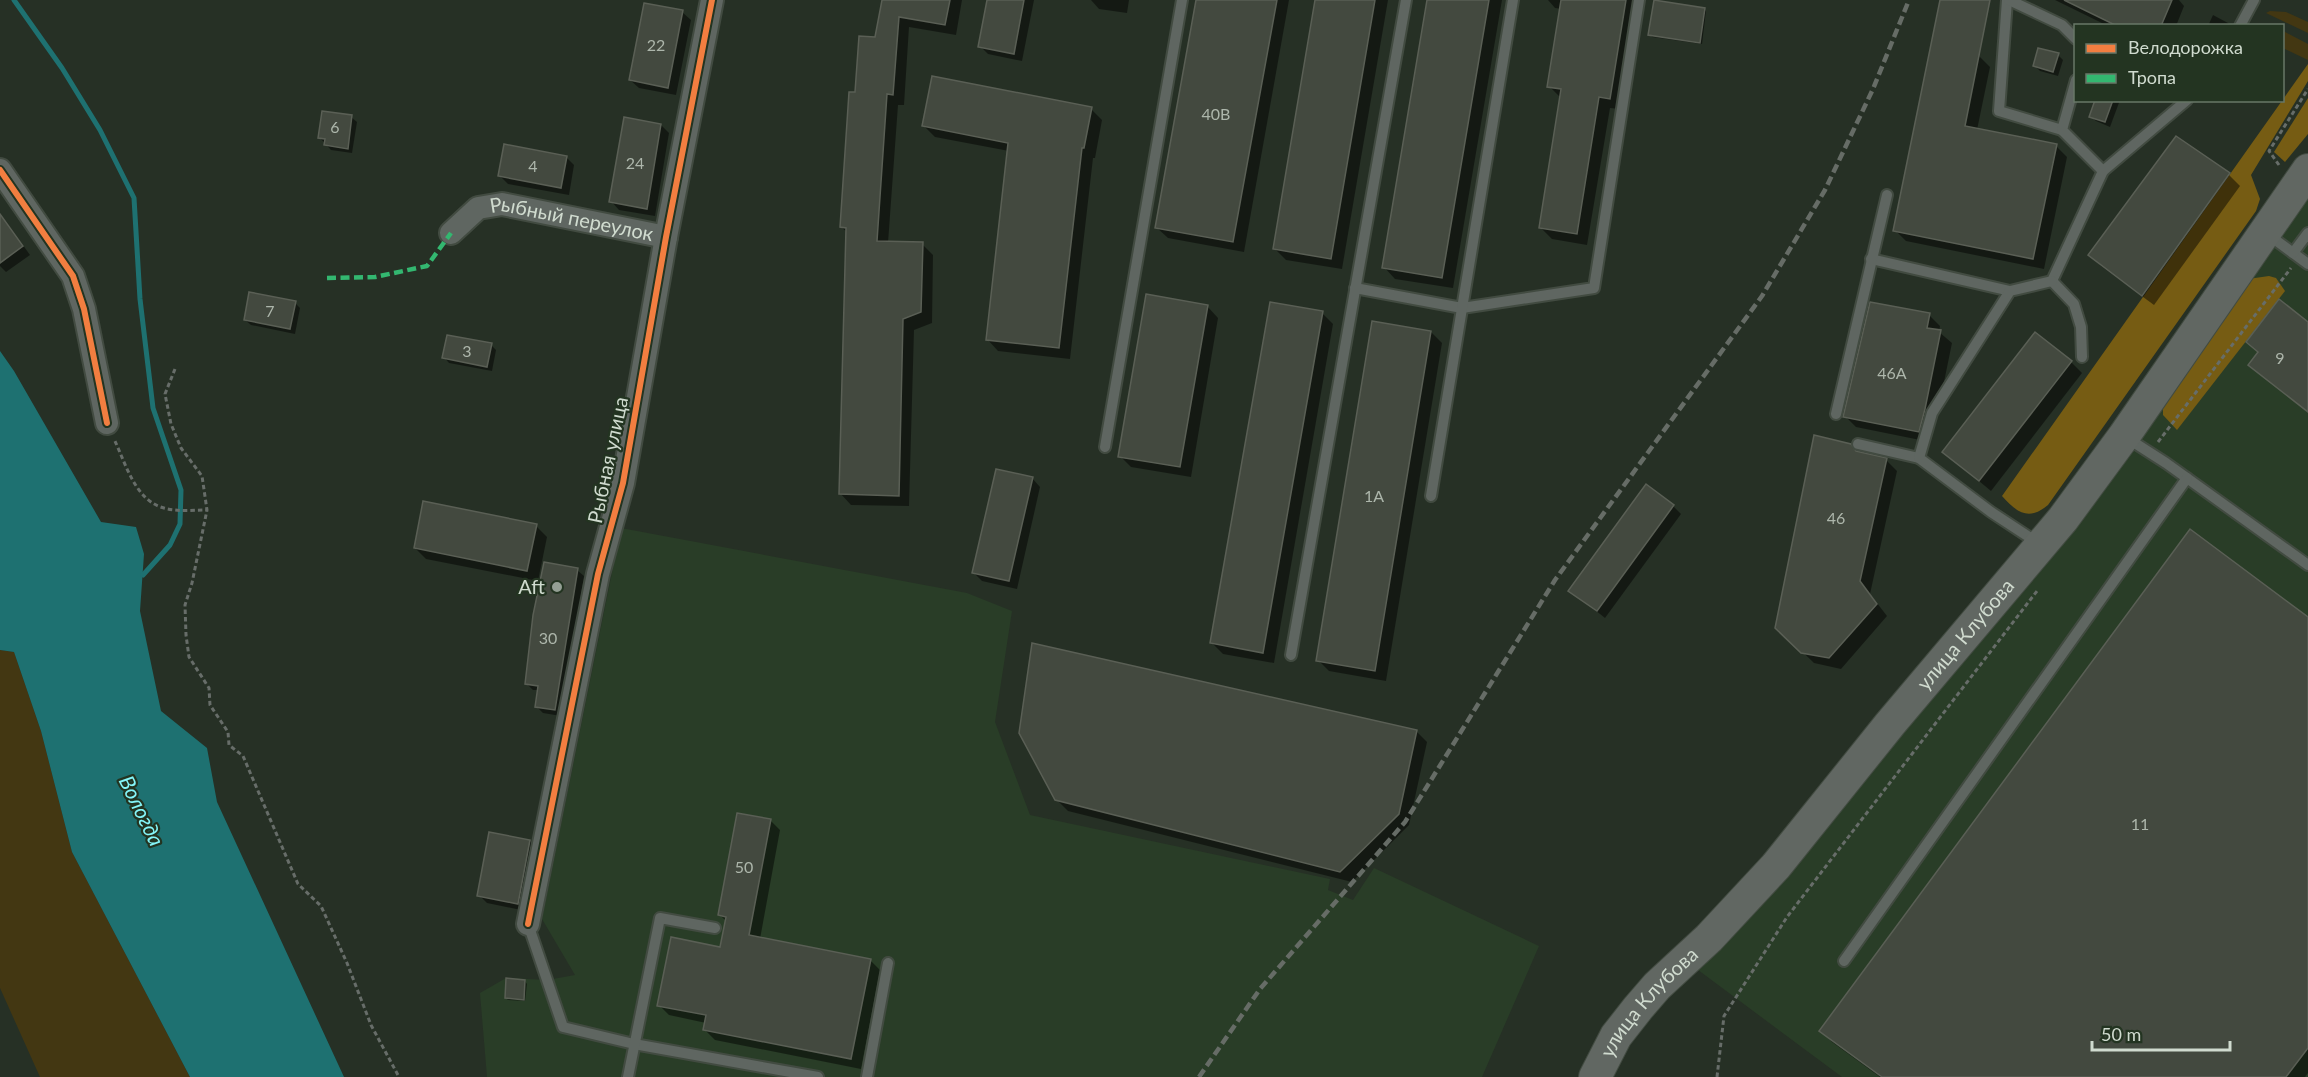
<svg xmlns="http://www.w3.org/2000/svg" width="2308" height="1077" viewBox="0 0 2308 1077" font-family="Lato,sans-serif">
<rect width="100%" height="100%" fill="#263025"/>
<g fill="#293d27">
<polygon points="2308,188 2308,1077 1842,1077 1690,964"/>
<polygon points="621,528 967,593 1012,611 995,722 1030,815 1330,879 1328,890 1353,900 1374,868 1539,946 1482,1077 487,1077 480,993 506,978 547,980 575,975 542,919"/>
</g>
<g fill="#433712">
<polygon points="2270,11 2286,12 2308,22 2308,33 2266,13"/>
<polygon points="2283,31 2308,44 2308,60 2283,48"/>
<polygon points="0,650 14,652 41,731 72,852 190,1077 40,1077 0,988"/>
</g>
<g fill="#765c13">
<path d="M2308 64V81L2251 175 2260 199 2256 211 2048 505C2029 521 2017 513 2002 496Z"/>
<polygon points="2308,98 2308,134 2285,162 2274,152"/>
<polygon points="2269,276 2276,278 2285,291 2177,430 2163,415 2163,403 2248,279"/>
</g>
<polygon fill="#1e7171" points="0,351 14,371 101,522 136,527 144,554 140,611 161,711 207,748 217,802 344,1077 190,1077 72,852 41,731 14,652 0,650"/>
<g fill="#0007">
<polygon points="883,0 962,0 956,35 909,27 904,105 898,105 888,243 922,244 933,255 932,323 914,330 909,506 851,505 840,493 847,232 841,227 856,94 876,39"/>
<polygon points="989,0 1034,0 1022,61 988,54 980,46"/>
<polygon points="1091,0 1129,0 1127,13 1099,9"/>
<polygon points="1197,0 1289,0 1244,252 1168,238 1156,227"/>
<polygon points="1316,0 1388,0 1342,269 1286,260 1274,248"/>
<polygon points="1429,0 1502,0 1453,288 1395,279 1384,267"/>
<polygon points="1548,0 1638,0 1620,109 1610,108 1587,245 1552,239 1541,228 1560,97 1549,86 1562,9 1555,8"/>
<polygon points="1942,0 1986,0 1979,56 1990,67 1977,130 2056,146 2067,157 2044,269 1906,241 1895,230"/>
<polygon points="2055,0 2179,0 2184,6 2176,26 2108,26"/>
<polygon points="1704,9 1706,11 1702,44 1652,37 1650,34"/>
<polygon points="682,12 691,20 676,95 639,88 630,80"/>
<polygon points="2213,15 2228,23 2230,26 2208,26"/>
<polygon points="2058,55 2063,60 2058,76 2040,71 2035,66"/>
<polygon points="2096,100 2120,100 2110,127 2096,121 2090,116"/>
<polygon points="1091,109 1102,120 1095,158 1093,158 1070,359 998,351 987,339 1009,151 935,137 924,126"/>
<polygon points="351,117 357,122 352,153 331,150 320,138"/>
<polygon points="661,125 669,133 655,216 619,210 611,201"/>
<polygon points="2176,139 2229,175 2240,186 2154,305 2101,266 2090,255"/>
<polygon points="566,157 574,165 569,195 508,184 500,176"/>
<polygon points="0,213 30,255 6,272 0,266"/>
<polygon points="295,303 300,308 295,334 251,325 245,320"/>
<polygon points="1207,306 1218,318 1191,477 1131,467 1120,456"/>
<polygon points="1322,313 1333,324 1274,663 1223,654 1212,643"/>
<polygon points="1929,315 1940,326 1939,332 1952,343 1936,421 1930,442 1856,427 1845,416"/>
<polygon points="2308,324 2308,412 2250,365 2259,353 2248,342"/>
<polygon points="1431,332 1442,343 1386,681 1329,671 1318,660"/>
<polygon points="491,345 496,350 492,371 449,363 444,357"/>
<polygon points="2071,362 2082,373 1991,491 1944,452"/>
<polygon points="1857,453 1886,460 1897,471 1870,594 1887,616 1841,669 1814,663 1777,627"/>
<polygon points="1032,478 1040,487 1017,589 982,581 974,573"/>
<polygon points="1673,506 1681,514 1605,618 1570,590"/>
<polygon points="536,526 547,537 538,581 426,559 415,548"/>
<polygon points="577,570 584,576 561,716 543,713 536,706 539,690 533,690 526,683"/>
<polygon points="2308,618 2308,1073 2305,1077 1880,1077 1832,1042 1821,1031"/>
<polygon points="1416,731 1427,742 1409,825 1352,882 1068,811 1056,799"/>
<polygon points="770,820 780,830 760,939 870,960 880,970 861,1069 715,1040 705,1030 706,1023 669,1015 659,1005 721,948 726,921 720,915"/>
<polygon points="530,841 538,850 526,911 487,903 479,895"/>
<polygon points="525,981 527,984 525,1001 508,1000 506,998"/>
</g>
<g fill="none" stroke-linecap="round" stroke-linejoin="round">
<polyline stroke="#1e7171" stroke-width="5" points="14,0 62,68 100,130 134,198 140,299 153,408 181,490 180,524 170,545 143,575"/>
</g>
<g fill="#43493f" stroke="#5a5f55" stroke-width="1.5">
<polygon points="882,0 950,0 945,25 899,17 893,95 887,94 877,241 923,242 921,312 903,319 899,496 839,494 846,228 840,227 849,92 855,92 859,36 875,37"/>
<polygon points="987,0 1024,0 1014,54 978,47"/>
<polygon points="1196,0 1277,0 1233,242 1155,228"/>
<polygon points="1315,0 1375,0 1331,259 1273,249"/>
<polygon points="1427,0 1489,0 1442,278 1382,268"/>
<polygon points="1561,0 1626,0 1610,99 1599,97 1577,234 1539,228 1561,89 1547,87"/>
<polygon points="1654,0 1705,8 1700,43 1648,35"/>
<polygon points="1940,0 1990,0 1965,126 2057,144 2033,259 1893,231"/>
<polygon points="2064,0 2172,0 2161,26 2117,26"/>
<polygon points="644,3 683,10 668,88 629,80"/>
<polygon points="2038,48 2059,53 2053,72 2033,66"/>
<polygon points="932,76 1092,107 1084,148 1082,148 1059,348 986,340 1008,143 922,126"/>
<polygon points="2095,100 2113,100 2105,122 2089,117"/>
<polygon points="322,111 352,115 348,149 324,145 325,139 318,138"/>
<polygon points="624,117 661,124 647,209 609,202"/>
<polygon points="2176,136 2230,173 2142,296 2088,255"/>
<polygon points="504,144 567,156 561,188 498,176"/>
<polygon points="0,214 23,246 0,263"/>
<polygon points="249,292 296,301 290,329 244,320"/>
<polygon points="1146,294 1208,305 1180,467 1118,457"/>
<polygon points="2279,299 2308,322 2308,412 2248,365 2258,352 2246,342"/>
<polygon points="1270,302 1323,311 1263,653 1210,643"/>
<polygon points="1870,302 1930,313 1927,328 1941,330 1925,409 1919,432 1843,417"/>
<polygon points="1372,321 1431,331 1375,671 1316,661"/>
<polygon points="2035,332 2072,361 1979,481 1942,452"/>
<polygon points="447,335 492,343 487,367 442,358"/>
<polygon points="1814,435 1851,444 1856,451 1887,458 1860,581 1877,604 1829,658 1801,653 1775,628"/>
<polygon points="996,469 1033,477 1009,581 972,573"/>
<polygon points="1646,484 1674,505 1597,611 1568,591"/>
<polygon points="423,501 537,524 527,571 414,548"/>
<polygon points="2190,529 2308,617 2308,1048 2286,1077 1882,1077 1819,1031"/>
<polygon points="544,562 578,568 555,710 535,707 538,686 525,684 533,615"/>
<polygon points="1032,643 1417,730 1399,814 1340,872 1055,800 1019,733"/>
<polygon points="737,813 771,819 749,935 871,959 851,1059 703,1030 706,1015 657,1006 671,937 720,947 726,917 718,915"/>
<polygon points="489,832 530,840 518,904 477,896"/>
<polygon points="506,978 525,980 524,1000 505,998"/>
</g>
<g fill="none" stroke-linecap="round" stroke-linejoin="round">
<defs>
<g id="service">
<polyline points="2007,0 1999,111 2062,130"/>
<polyline points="2009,0 2062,25 2076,39"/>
<polyline points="2240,26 2254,0"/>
<polyline points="2076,80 2062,130 2103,171"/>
<polyline points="2266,233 2308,264"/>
<polyline points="2293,253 2308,233"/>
<polyline points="1871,259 2010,291"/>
<polyline points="1355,288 1462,308 1594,288 1639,0"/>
<polyline points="2082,357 2081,327 2074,304 2052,281 2103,171 2187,100"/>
<polyline points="1836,414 1887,195"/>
<polyline points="2127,438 2166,463 2308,565"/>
<polyline points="1858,444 1919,458"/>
<polyline points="1105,447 1182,0"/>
<polyline points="1431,496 1513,0"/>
<polyline points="2038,543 1991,512 1919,458 1932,413 2010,291 2052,281"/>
<polyline points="1291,655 1406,0"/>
<polyline points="528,924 563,1027 634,1044 818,1077"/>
<polyline points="1844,961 2187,478"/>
<polyline points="628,1077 660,918 715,928"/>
<polyline points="867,1077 888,963"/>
</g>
<g id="minor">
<polyline points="0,170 73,276 84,309 107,423"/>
<path id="s1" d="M451 233 478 208 502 204 666 237"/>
<polyline points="528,924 598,574 623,483 666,237 712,0"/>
</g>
<g id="secondary">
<path id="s2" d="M1595 1077 1616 1036 1638 1008 1657 986 1709 938 1776 866 1890 724 2063 519 2124 436 2308 170"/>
</g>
</defs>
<use href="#service" stroke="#424b41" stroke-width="14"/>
<use href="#minor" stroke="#424b41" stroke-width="26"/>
<use href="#secondary" stroke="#424b41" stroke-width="34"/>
<g stroke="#676d69" stroke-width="3" stroke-dasharray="4.5 3" stroke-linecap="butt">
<polyline points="2279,165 2269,151 2308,89"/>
<polyline points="175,369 165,394 171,424 181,448 202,476 207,510 192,583 185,605 186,635 189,657 209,688 210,705 228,732 229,745 243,756 298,884 321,906 347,963 371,1025 399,1077"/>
<path d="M115 441C126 465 136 501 164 508 177 512 193 510 207 510"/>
<polyline points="2158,442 2291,268"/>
<polyline points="1717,1077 1724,1016 1787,917 2037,591"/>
</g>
<use href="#service" stroke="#5f6661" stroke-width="10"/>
<use href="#minor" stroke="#5f6661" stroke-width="22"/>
<use href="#secondary" stroke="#616762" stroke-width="32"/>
<polyline stroke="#666c66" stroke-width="4.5" stroke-dasharray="9 4.5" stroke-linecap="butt" points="1199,1077 1260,989 1405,822 1555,580 1762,296 1825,190 1873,89 1909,0"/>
<polyline stroke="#33b770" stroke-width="4.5" stroke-dasharray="9 4.5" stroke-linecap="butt" points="327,278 375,277 427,266 451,233"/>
<defs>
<g id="cycleway">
<polyline points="0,170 73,276 84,309 107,423"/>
<polyline points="528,924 598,574 623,483 666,237 712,0"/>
</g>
</defs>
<use href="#cycleway" stroke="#233421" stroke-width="10"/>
<use href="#cycleway" stroke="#f27e40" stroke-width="6"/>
</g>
<circle fill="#949f94" stroke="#233421" stroke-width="2" cx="557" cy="587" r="6"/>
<g text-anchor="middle" stroke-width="4.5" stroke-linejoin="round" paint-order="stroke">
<g font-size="16" fill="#adb6ab">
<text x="656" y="51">22</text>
<text x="1216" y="120">40В</text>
<text x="335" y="133">6</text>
<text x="635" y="169">24</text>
<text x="533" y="172">4</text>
<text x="270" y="317">7</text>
<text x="467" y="357">3</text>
<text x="2280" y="364">9</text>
<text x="1892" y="379">46А</text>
<text x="1374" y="502">1А</text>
<text x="1836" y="524">46</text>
<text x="548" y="644">30</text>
<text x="2140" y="830">11</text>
<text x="744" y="873">50</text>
</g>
<g font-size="20" fill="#d0dbcf" stroke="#233421">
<text dy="7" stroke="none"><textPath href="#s1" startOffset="132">Рыбный переулок</textPath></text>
<text transform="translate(608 460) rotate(-78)" y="7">Рыбная улица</text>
<text dy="7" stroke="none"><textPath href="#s2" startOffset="579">улица Клубова</textPath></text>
<text dy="7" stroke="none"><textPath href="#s2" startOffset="93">улица Клубова</textPath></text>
</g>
<g font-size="20" fill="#d0dbcf" stroke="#233421" text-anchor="end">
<text x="545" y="594">Aft</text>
</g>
<g font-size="21" font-style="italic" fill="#84f6f9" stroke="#233421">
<text transform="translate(141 811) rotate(64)" y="7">Вологда</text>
</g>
</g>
<rect x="2074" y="24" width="210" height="78" fill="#233421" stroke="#687767" stroke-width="1.5"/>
<rect x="2086" y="44" width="30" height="9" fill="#f27e40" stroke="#687767" stroke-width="1.5"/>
<text x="2128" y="54" font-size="18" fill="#d0dbcf">Велодорожка</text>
<rect x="2086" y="74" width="30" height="9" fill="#33b770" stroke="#687767" stroke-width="1.5"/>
<text x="2128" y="84" font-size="18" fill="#d0dbcf">Тропа</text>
<path d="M2092 1041v9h138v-9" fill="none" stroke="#d0dbcf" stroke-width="3"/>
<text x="2101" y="1041" font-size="18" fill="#d0dbcf" stroke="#233421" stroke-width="4.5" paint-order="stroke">50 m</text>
</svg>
